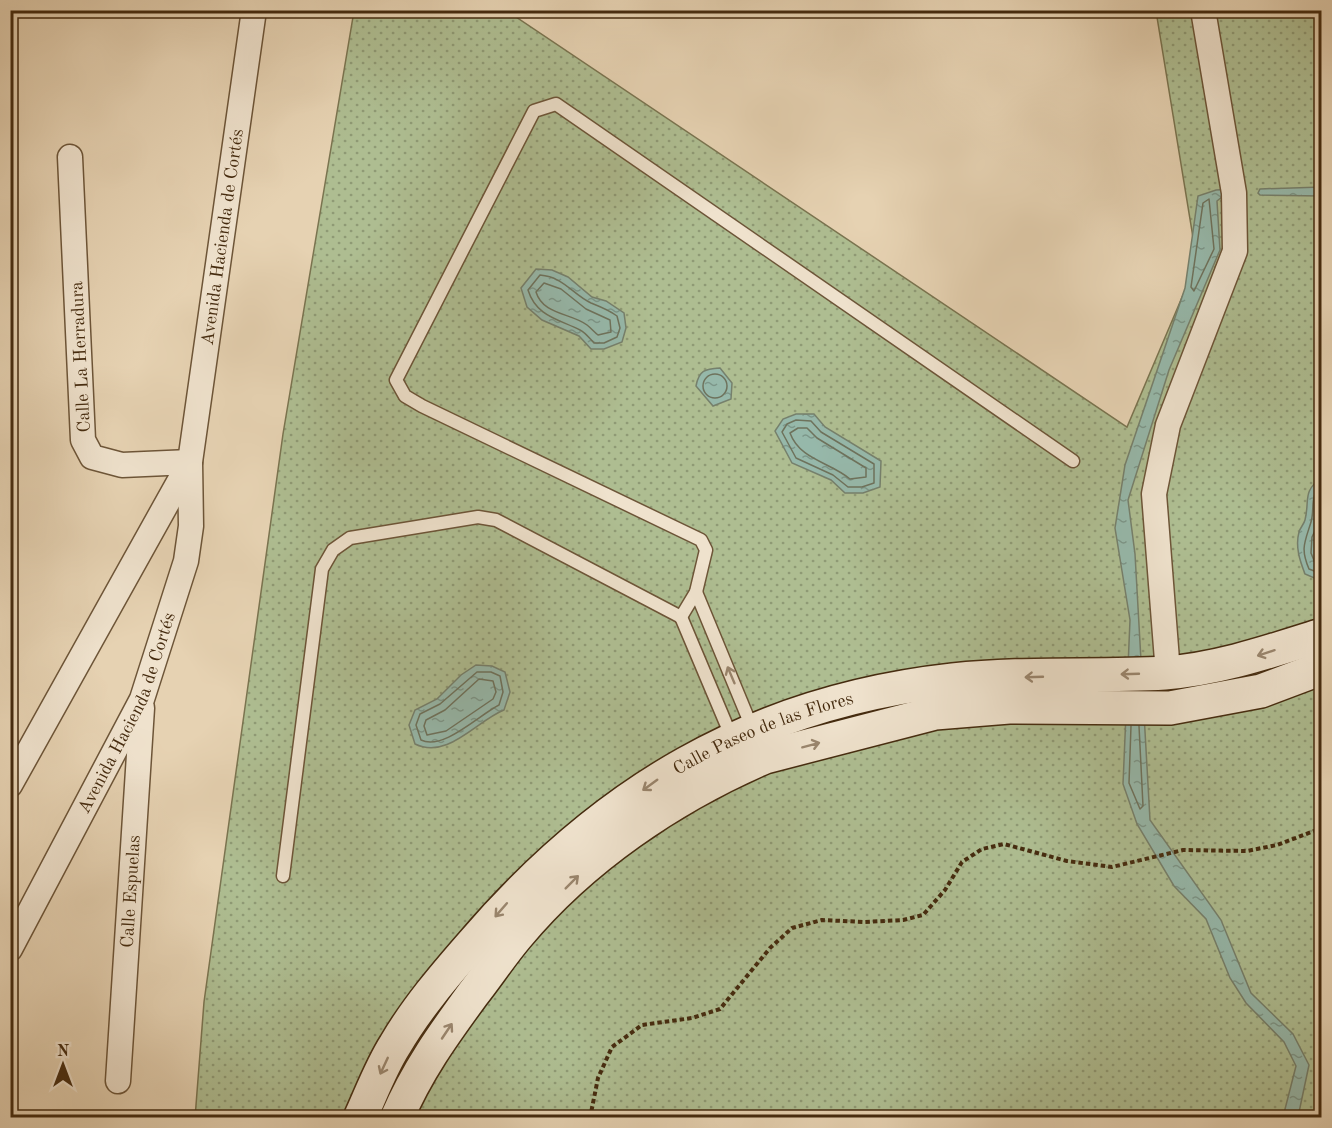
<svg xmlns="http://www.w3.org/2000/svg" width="1332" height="1128" viewBox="0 0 1332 1128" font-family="'Old Standard TT',serif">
<defs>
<pattern id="grass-dots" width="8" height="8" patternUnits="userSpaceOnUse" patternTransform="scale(1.5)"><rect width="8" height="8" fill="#aebd91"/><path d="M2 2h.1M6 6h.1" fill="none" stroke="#8f9a75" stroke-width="1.8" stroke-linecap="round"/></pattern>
<pattern id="water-ripples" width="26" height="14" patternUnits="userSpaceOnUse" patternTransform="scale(1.5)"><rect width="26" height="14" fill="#96b8aa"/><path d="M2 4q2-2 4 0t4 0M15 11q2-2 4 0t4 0" fill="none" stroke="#7c9689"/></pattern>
</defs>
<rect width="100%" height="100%" fill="#e6d2b2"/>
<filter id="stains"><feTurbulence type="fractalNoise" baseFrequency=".00333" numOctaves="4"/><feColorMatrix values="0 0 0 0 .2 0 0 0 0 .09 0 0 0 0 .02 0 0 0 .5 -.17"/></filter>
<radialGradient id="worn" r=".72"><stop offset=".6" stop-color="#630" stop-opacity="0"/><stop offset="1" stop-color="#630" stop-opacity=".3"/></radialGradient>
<polygon fill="url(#grass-dots)" stroke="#7a7450" stroke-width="1.5" points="354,11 507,11 1127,427 1197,262 1156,11 1321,11 1321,1117 195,1118 204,1002 283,434"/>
<g fill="url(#water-ripples)" stroke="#76806c" stroke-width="1.5">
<polygon points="1321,187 1321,196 1260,195 1258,193 1260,189"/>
<polygon points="1233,189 1232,196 1222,197 1217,201 1220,250 1169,370 1128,500 1135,554 1150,820 1221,920 1251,993 1293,1034 1309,1065 1298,1117 1283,1117 1296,1066 1284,1042 1246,1003 1230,978 1206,919 1174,886 1137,824 1123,784 1130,620 1115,528 1125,465 1185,288 1198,196 1216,190"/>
<polygon points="536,269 552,270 568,277 592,297 606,301 624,313 626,328 622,342 604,349 591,349 579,336 542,320 527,307 521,288"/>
<path d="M720 368 732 383 731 399 713 406 696 386C699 370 705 369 720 368Z"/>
<polygon points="796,414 814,414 825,427 881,461 880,487 863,493 845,493 831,480 792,463 775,431 783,419"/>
<path d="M1321 478 1322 580H1319L1305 574C1300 561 1295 547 1299 532 1300 528 1304 524 1305 520 1310 500 1302 492 1321 478Z"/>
<path d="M476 665 492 666 505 672 510 692 504 710C476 721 448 760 415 744L409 725 415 710 437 699 461 675Z"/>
</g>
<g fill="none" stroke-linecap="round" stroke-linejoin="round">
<g stroke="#6e725c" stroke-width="1.5">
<polygon points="1209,199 1214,249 1194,291 1191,287 1203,203"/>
<path d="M540 275C564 277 572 294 591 303 601 307 609 310 617 316L620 328 617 337 604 343H594C590 339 586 333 580 330 558 319 536 316 528 290Z"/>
<path d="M544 283 561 289 586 309 610 320 611 332 598 335C594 332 591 328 587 325 571 313 543 315 536 292Z"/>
<circle cx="715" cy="386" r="12"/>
<polygon points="796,420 811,421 821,432 874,464 874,483 862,487 848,487 833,475 796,458 782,432 787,424"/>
<path d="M798 428H807L817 438 866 468V477L850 479C830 462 800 460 790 433Z"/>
<path d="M1322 485C1309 495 1315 509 1311 522 1305 542 1300 548 1309 569L1322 574"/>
<polyline points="1322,497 1319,522 1312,537 1311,553 1315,563 1322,566"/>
<path d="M477 672H491L500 676 503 692 499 705C479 715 443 751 421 740L416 725 420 714 440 704Z"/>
<polygon points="479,679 493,681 496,692 493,699 446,731 427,735 424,726 426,720 445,710"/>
<polyline points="1131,726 1129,783 1140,809 1143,806 1139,726"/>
</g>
<defs>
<g id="lane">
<polyline points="696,592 753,730"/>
<polyline points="681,617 696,592 706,550 701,540 422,406 405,396 396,380 534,111 556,104 1073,461"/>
<polyline points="681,617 732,738"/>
<polyline points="283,876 322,569 333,550 350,538 478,517 496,520 681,617"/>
</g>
<g id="street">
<polyline points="1168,673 1154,494 1168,425 1235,251 1234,193 1203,10"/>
<path id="s1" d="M10 785 190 462 254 10"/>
<path id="s2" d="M10 949 142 699 186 561 191 526 190 462 122 465 92 457 83 440 70 157"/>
<path id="s3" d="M118 1081 142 708"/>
</g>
<g id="secondary">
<path id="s4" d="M360 1118C371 1094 381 1067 395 1045 416 1009 444 976 472 944 601 793 752 702 953 680 1023 672 1095 677 1165 673 1219 669 1271 651 1322 635"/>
<path d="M397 1118C417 1071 443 1035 473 994 488 975 501 955 517 936 582 858 672 797 765 757L935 713 1009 707 1170 708 1261 691 1322 668"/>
</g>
</defs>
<use href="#lane" stroke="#6d5538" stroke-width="15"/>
<use href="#street" stroke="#6d5538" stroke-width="27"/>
<use href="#secondary" stroke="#452b0f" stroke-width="36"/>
<polyline stroke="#452b0f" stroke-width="4" stroke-dasharray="4.5 3" stroke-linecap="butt" points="590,1118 598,1078 612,1047 642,1025 692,1018 720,1009 770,948 792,928 822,920 864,922 903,920 923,915 945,890 962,862 982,849 1004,844 1067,861 1112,867 1183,850 1247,851 1277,845 1322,828"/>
<use href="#lane" stroke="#efe2cd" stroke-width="12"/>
<use href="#street" stroke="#efe2cd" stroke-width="24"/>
<use href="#secondary" stroke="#efe2cd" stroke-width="33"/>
</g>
<defs><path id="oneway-shaft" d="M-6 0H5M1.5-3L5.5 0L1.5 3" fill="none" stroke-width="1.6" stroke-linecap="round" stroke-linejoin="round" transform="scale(1.5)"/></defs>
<g stroke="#9a866e">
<use href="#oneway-shaft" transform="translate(1266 653) rotate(162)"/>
<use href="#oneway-shaft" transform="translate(1130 674) rotate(178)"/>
<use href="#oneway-shaft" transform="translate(731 675) rotate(-113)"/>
<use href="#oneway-shaft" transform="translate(1034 677) rotate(178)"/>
<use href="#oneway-shaft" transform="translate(811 745) rotate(-15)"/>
<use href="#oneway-shaft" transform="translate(650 785) rotate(144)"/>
<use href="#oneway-shaft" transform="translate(572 882) rotate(-45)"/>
<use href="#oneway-shaft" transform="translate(501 910) rotate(131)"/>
<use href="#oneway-shaft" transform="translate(447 1031) rotate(-56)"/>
<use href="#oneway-shaft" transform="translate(384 1066) rotate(115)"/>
</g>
<g text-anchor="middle" stroke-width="6" stroke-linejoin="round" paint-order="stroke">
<g font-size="18" fill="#452b0f" stroke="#efe2cd">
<text dy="6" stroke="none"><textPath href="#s1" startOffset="597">Avenida Hacienda de Cortés</textPath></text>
<text transform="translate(80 357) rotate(-93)" y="6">Calle La Herradura</text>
<text dy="6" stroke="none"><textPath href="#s2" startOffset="264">Avenida Hacienda de Cortés</textPath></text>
<text dy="6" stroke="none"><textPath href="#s4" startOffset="573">Calle Paseo de las Flores</textPath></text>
<text dy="6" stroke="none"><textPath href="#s3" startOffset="190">Calle Espuelas</textPath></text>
</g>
</g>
<rect width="1332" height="1128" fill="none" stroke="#e6d2b2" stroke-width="36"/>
<rect x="12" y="12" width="1308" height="1104" fill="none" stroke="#452b0f" stroke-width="3"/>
<rect x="18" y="18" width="1296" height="1092" fill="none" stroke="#452b0f" stroke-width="1.5"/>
<g transform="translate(63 1065)" stroke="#efe2cd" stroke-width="4.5" paint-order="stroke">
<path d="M0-4.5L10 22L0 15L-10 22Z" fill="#452b0f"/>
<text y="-9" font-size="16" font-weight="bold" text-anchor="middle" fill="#452b0f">N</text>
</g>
<rect width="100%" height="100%" filter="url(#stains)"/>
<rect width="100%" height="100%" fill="url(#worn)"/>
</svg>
